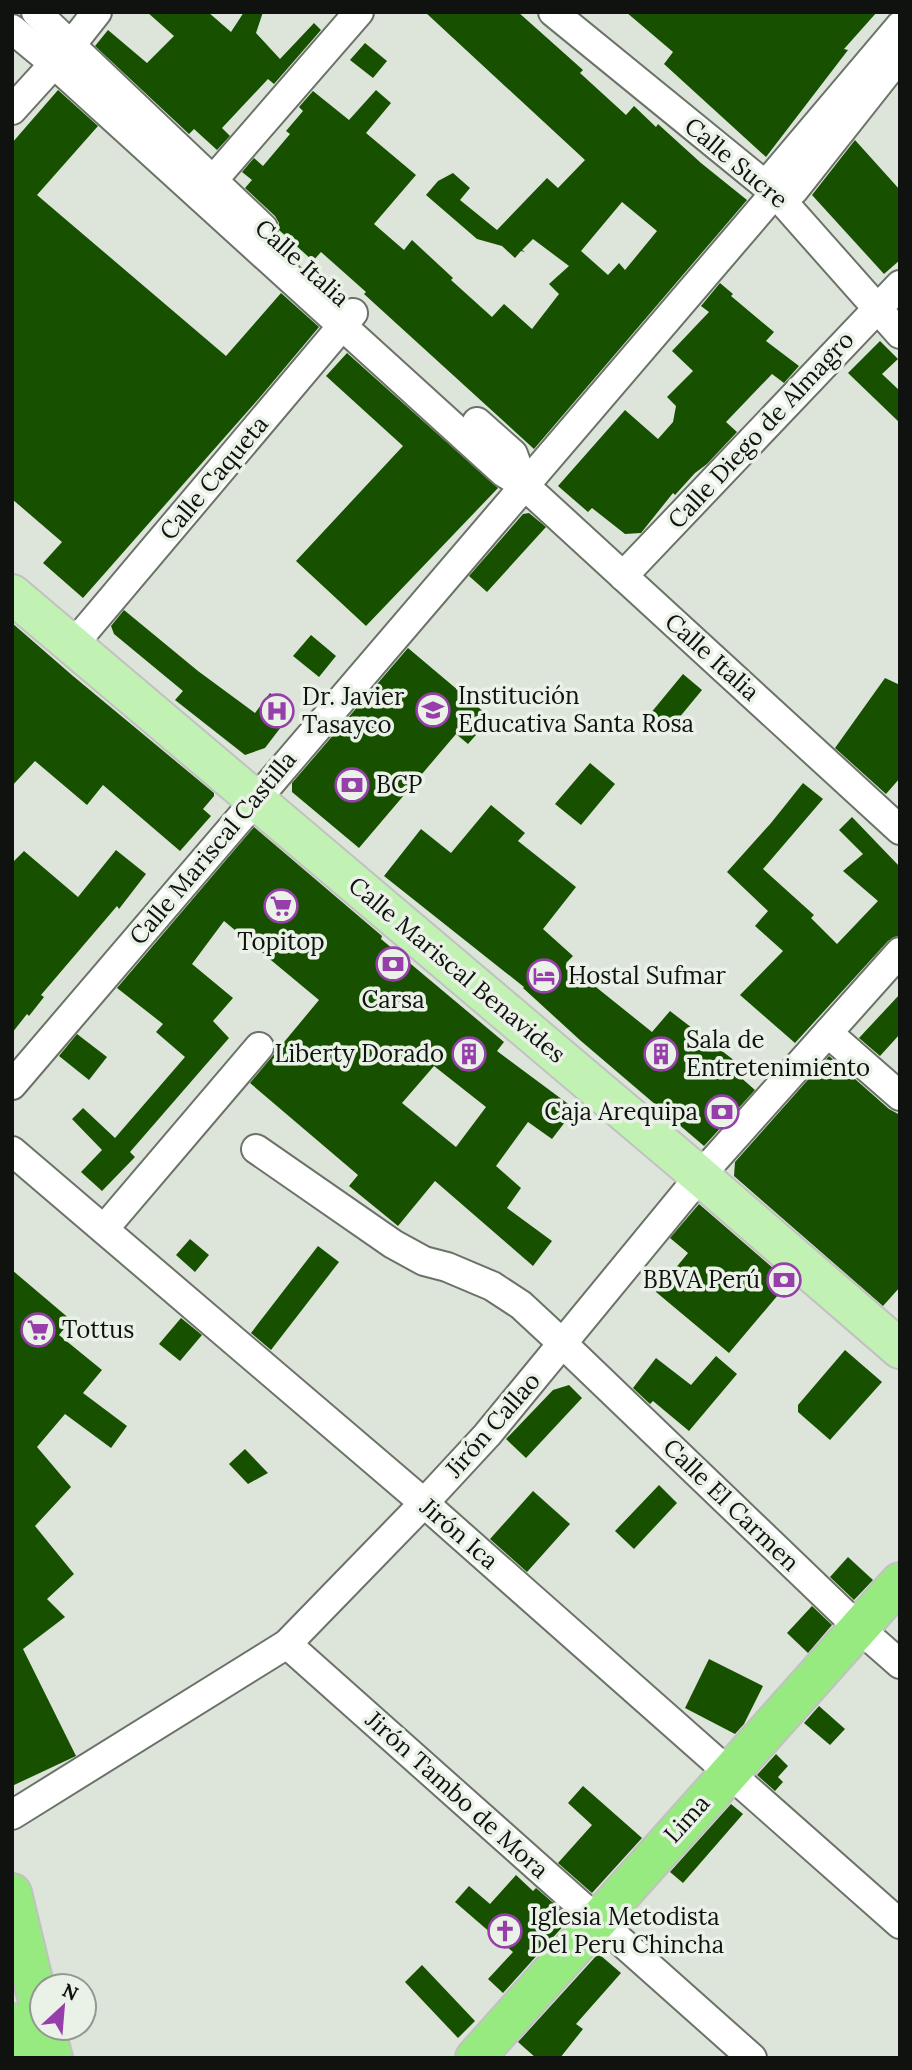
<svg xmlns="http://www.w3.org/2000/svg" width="912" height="2070" viewBox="0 0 912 2070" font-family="Lora,serif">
<rect width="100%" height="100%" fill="#dde5da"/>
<g fill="#175100" fill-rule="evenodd">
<polygon points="147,12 208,12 231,32 244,12 263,12 256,33 280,59 314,23 321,30 274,84 268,79 222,128 230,136 217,150 194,129 189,134 95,46 108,30 147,63 174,36"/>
<path d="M425 12H518L583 70 580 73 626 115 634 106 656 127 658 124 701 163 747 200 534 449 364 294 366 292 321 252 313 261 279 230V223L275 216 245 188 252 180 242 172 254 158 263 166 290 134 286 131 303 111 299 107 313 91 349 120 376 90 391 103 366 133 416 175 374 224 404 250 412 240 453 278 451 280 492 317 504 304 532 329 559 294 549 284 569 266 533 239 522 250 525 252 521 251 515 258 502 246 477 239 426 195 438 181 453 173 470 188 460 200 497 230 547 178 558 188 585 160ZM622 202 657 231 625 270 619 263 608 275 581 251Z"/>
<polygon points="626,12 877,12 844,49 848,50 766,157 664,64 673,52"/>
<polygon points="365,43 387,61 373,78 350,60"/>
<polygon points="58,90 98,126 37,195 226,356 281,293 319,327 261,396 83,598 43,563 62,542 12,499 12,143"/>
<polygon points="855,140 900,190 900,260 884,274 812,195"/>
<polygon points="720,283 733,294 731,296 774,332 766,341 799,366 784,383 772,374 726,422 737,432 707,464 695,473 675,495 673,493 641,533 625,534 592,508 588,512 558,486 625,410 658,439 673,422 676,406 667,397 693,371 672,351 709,312 701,306"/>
<polygon points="880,341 898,359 882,374 900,391 900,423 848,373"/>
<polygon points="347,353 498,488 366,626 296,561 403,446 326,376"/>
<polygon points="529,513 546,527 487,592 469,576 523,514"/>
<polygon points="124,610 198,671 255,713 270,693 294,710 265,748 245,755 175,700 183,691 114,634 111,626"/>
<polygon points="12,623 73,676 214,793 214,796 203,809 211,816 180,851 103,785 87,805 35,761 12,786"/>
<polygon points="311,635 336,656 319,677 293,656"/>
<polygon points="408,648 491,718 468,744 456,734 359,848 292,792 292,783"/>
<polygon points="683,674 702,690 669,730 650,714"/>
<polygon points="885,678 900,685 900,778 886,794 835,748"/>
<polygon points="590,763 615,784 581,825 555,804"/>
<polygon points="803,783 823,799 763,869 814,915 811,918 837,944 878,901 843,871 863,854 839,830 852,817 900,867 900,936 894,937 888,941 795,1043 740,995 783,951 755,926 768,911 727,872 771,823"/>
<polygon points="491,805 525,833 518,841 576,887 543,929 573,956 566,963 652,1032 670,1011 735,1061 730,1068 755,1090 704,1146 581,1041 523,988 524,987 384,876 421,829 451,853"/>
<path d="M254 827 382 936 381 939 504 1042 497 1051 575 1109 552 1139 528 1122 496 1166 521 1188 507 1208 552 1241 533 1266 435 1181 398 1226 349 1186 358 1175 250 1083 319 1000 224 921 192 964 233 998 213 1021 229 1038 130 1152 135 1157 102 1191 81 1172 102 1150 72 1119 83 1108 115 1138 185 1057 156 1032 163 1024 117 988ZM434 1066 486 1107 456 1147 402 1103Z"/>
<polygon points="116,850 146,874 119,909 117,906 41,995 44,997 29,1016 27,1014 12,1033 12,863 24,851 78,897"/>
<polygon points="900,994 900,1034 880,1056 859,1038"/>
<polygon points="77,1034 107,1057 89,1080 59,1056"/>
<polygon points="829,1056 889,1109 900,1115 900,1287 883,1306 734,1176 735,1162"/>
<polygon points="699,1204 789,1282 729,1353 656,1292 688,1253 670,1238"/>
<polygon points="190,1239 209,1255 195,1272 176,1255"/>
<polygon points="318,1246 339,1262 271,1350 251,1333"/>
<polygon points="12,1270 71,1320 59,1335 102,1370 83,1393 127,1426 111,1448 65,1414 37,1447 71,1487 35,1526 74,1574 47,1599 65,1617 23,1649 76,1756 12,1786"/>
<polygon points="181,1318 202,1335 180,1361 159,1344"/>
<polygon points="845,1350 882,1382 830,1440 798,1412 798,1405"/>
<polygon points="716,1356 737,1374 689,1431 653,1401 650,1404 633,1388 656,1358 691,1385"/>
<polygon points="569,1385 582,1398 526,1458 506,1439 553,1390"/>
<polygon points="245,1449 268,1473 248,1484 229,1464"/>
<polygon points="659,1485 677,1503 634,1549 615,1531"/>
<polygon points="533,1491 570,1524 527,1572 490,1539"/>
<polygon points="848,1557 873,1580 854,1600 830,1577"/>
<polygon points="812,1606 832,1625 808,1653 787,1633"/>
<polygon points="709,1659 763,1686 744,1724 735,1734 685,1708"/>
<polygon points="819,1706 845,1729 830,1745 804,1723"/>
<polygon points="776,1754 788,1766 778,1777 783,1782 775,1791 757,1775"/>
<polygon points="583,1786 642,1838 592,1893 558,1863 592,1825 568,1803"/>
<polygon points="731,1804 743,1814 683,1883 670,1872"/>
<polygon points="516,1875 533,1891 536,1888 566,1914 566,1923 503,1993 488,1979 513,1952 455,1902 469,1886 490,1904"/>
<polygon points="597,1955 600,1955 621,1973 576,2024 583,2029 560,2058 536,2058 518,2042"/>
<polygon points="422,1965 475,2021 458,2038 405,1982"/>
</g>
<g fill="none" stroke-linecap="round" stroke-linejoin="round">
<defs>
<g id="street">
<polyline points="36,12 263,228"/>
<polyline points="553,12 775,193 900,334"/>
<polyline points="12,29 53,63 503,472 524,485 900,830"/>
<polyline points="12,110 71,45 97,12"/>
<polyline points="775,193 774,175 900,26"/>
<polyline points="201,194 359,12"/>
<polyline points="477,422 513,454 524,485"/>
<polyline points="623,576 900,285"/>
<polyline points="73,645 353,313"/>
<polyline points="828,1033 900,1096"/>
<polyline points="12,1085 775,193 794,190 900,56"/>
<polyline points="256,1149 393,1244 424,1261 447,1267 492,1286 521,1305 563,1344 859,1628 900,1664"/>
<polyline points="12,1151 424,1503 900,1924"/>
<polyline points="104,1229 259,1047"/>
<polyline points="287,1644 752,2058"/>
<polyline points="12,1815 287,1644 424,1503 487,1435 700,1176 900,952"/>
</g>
<polyline id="primary" points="12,594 700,1176 900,1349"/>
<g id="highway">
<polyline points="12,1893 42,2018"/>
<polyline points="12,2023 22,2058"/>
<polyline points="45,2028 53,2058"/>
<polyline points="475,2058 900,1582"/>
</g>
</defs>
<use href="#street" stroke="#6b7369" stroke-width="32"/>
<use href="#primary" stroke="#c1c1c1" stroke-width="42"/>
<use href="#highway" stroke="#c1c1c1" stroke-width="42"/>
<use href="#street" stroke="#fff" stroke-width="28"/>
<use href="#primary" stroke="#c1f2b3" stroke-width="38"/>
<use href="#highway" stroke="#97ea80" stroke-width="38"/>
</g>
<defs>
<symbol id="school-ring" viewBox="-11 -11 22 22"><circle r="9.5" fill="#eaf2e7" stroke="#963fab" stroke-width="1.5"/><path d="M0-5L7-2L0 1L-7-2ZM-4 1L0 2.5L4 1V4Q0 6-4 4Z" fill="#963fab"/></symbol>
<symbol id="hospital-ring" viewBox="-11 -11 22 22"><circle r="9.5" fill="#eaf2e7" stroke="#963fab" stroke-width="1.5"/><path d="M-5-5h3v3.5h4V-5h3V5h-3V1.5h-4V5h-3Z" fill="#963fab"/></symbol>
<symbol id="bank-ring" viewBox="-11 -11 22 22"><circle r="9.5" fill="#eaf2e7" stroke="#963fab" stroke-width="1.5"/><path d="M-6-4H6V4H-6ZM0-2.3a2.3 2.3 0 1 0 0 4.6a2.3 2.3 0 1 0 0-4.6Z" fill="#963fab"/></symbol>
<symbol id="supermarket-ring" viewBox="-11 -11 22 22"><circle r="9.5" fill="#eaf2e7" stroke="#963fab" stroke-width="1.5"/><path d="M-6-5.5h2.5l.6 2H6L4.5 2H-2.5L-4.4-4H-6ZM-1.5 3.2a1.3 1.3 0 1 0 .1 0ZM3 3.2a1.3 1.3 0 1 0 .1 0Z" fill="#963fab"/></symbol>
<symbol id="hotel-ring" viewBox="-11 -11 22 22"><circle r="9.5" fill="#eaf2e7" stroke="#963fab" stroke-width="1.5"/><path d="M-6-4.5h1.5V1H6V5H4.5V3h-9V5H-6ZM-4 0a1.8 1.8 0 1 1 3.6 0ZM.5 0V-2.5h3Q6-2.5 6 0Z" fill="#963fab"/></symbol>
<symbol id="building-ring" viewBox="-11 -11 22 22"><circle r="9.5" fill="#eaf2e7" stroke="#963fab" stroke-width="1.5"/><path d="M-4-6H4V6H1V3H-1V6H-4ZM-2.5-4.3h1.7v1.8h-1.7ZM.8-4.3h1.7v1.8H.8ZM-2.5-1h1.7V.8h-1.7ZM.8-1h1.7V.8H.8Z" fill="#963fab"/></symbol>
<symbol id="church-ring" viewBox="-11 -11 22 22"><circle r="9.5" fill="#eaf2e7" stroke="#963fab" stroke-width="1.5"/><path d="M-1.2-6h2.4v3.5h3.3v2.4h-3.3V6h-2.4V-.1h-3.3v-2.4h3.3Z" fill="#963fab"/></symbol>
</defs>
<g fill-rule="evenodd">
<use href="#school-ring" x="414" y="691" width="38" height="38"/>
<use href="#hospital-ring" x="258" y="692" width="38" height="38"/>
<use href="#bank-ring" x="333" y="766" width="38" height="38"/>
<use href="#supermarket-ring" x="262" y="887" width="38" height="38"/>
<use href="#bank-ring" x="374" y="945" width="38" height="38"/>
<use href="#hotel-ring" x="525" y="957" width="38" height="38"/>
<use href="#building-ring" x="450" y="1035" width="38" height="38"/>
<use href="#building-ring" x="642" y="1035" width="38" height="38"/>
<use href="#bank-ring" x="703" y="1093" width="38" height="38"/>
<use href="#bank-ring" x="765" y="1261" width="38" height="38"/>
<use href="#supermarket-ring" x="19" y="1311" width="38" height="38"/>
<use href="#church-ring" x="486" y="1912" width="38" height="38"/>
</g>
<g text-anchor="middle" stroke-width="7" stroke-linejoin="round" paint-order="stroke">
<g font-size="24" fill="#10120f" stroke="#eaf2e7">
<text transform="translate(736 163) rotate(40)" y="8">Calle Sucre</text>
<text transform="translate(302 263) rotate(42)" y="8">Calle Italia</text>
<text transform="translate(761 430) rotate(-47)" y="8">Calle Diego de Almagro</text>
<text transform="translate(214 478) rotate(-50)" y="8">Calle Caqueta</text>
<text transform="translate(712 657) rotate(42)" y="8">Calle Italia</text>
<text transform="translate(213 848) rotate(-50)" y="8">Calle Mariscal Castilla</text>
<text transform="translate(457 970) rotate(40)" y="8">Calle Mariscal Benavides</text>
<text transform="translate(493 1425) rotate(-49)" y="8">Jirón Callao</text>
<text transform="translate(731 1505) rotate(44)" y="8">Calle El Carmen</text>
<text transform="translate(459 1534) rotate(41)" y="8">Jirón Ica</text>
<text transform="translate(457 1795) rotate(42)" y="8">Jirón Tambo de Mora</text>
<text transform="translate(687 1819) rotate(-48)" y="8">Lima</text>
</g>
<g font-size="24" fill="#10120f" stroke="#eaf2e7" text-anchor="start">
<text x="458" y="704">Institución<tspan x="458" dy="28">Educativa Santa Rosa</tspan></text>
<text x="302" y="705">Dr. Javier<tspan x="302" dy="28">Tasayco</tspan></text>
<text x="376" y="793">BCP</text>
<text x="281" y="950" text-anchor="middle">Topitop</text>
<text x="568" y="984">Hostal Sufmar</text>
<text x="393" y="1008" text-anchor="middle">Carsa</text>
<text x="686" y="1048">Sala de<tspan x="686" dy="28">Entretenimiento</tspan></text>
<text x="444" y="1062" text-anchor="end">Liberty Dorado</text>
<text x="698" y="1120" text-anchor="end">Caja Arequipa</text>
<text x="760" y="1288" text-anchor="end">BBVA Perú</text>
<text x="62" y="1338">Tottus</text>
<text x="530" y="1925">Iglesia Metodista<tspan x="530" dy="28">Del Peru Chincha</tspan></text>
</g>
</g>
<rect width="912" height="2070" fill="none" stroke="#10120f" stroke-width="28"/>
<g transform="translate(63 2007) rotate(26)"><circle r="33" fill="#eaf2e7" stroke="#939891" stroke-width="2"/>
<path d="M0-5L12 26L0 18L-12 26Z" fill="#963fab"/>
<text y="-10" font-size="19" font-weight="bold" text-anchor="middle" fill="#10120f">N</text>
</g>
</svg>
